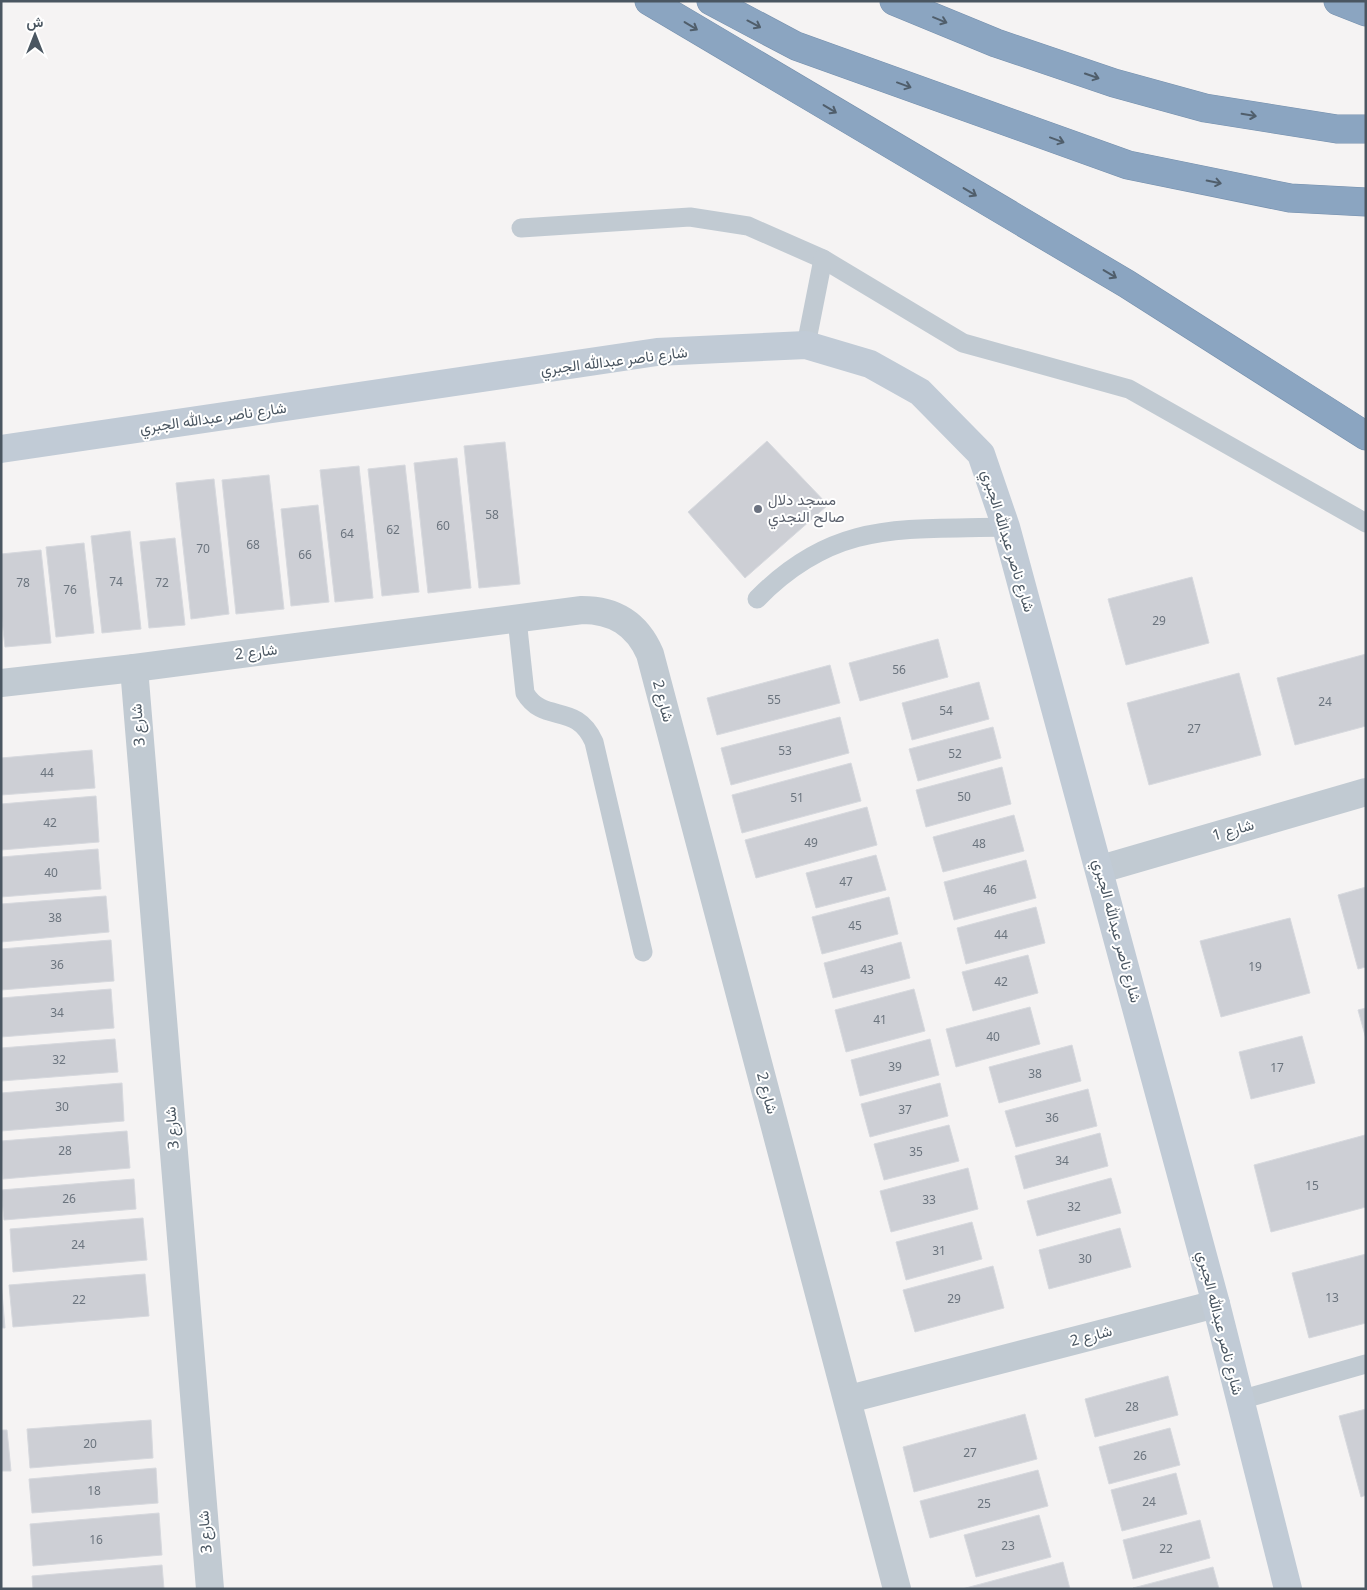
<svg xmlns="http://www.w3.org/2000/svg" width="1367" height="1590" viewBox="0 0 1367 1590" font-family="'Noto Sans',Vazirmatn,sans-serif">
<rect width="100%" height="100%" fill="#f5f3f3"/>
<g fill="#cdcfd5" stroke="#d7d9de">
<polygon points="767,441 828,505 745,578 688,512"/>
<polygon points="505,442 520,584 479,588 464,446"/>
<polygon points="457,458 471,588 428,593 414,463"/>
<polygon points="405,465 419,592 382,596 368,469"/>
<polygon points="359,466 373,598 335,602 320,470"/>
<polygon points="269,475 284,609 236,614 222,480"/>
<polygon points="214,479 229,614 191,619 176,483"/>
<polygon points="318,505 329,602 291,606 281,509"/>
<polygon points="130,531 141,629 102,633 91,536"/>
<polygon points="175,538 185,625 149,628 140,542"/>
<polygon points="84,543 94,633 56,637 46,547"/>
<polygon points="41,550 51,643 5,647 1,612 1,554"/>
<polygon points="1192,577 1209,643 1126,665 1108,599"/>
<polygon points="938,639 948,677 860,701 849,663"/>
<polygon points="1366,654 1366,726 1295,745 1277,678"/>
<polygon points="830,665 840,703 717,735 707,698"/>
<polygon points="1239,673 1261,755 1149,785 1127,703"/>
<polygon points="979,682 989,719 912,740 902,703"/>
<polygon points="840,717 849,753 731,785 721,748"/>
<polygon points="993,727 1001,758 918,781 909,749"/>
<polygon points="92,750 95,788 1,795 1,758"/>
<polygon points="851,763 861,801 742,833 732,795"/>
<polygon points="1002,767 1011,804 926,827 916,790"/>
<polygon points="96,796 99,842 1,850 1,804"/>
<polygon points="867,807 877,845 756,878 745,840"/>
<polygon points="1014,815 1024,851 943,872 933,837"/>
<polygon points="98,849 101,889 1,897 1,857"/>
<polygon points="876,855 886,890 816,908 806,873"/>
<polygon points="1026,860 1036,898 954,920 944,882"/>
<polygon points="1366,887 1366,967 1358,969 1338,895"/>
<polygon points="106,896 109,932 1,942 1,904"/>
<polygon points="889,897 898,934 822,954 812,917"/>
<polygon points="1036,907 1045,943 966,964 957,928"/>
<polygon points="1290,918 1310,993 1221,1017 1200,941"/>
<polygon points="111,940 114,981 1,990 1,949"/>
<polygon points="901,942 910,978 833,998 824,963"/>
<polygon points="1028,955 1038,993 973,1011 962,972"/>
<polygon points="111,989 114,1028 1,1037 1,998"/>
<polygon points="914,989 925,1031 846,1052 835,1010"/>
<polygon points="1030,1007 1040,1044 956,1067 946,1029"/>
<polygon points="1366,1008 1366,1039 1358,1010"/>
<polygon points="1302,1036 1315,1083 1251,1099 1239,1052"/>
<polygon points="115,1039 118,1072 1,1081 1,1048"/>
<polygon points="930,1039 939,1075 860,1096 851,1060"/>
<polygon points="1072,1045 1081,1081 999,1103 989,1067"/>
<polygon points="122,1083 124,1121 1,1131 1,1093"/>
<polygon points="940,1083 948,1116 870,1137 861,1104"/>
<polygon points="1088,1089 1097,1126 1016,1147 1005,1111"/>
<polygon points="949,1125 959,1161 884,1180 874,1144"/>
<polygon points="127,1131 130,1168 3,1179 1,1141"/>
<polygon points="1100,1133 1108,1166 1024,1189 1015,1156"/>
<polygon points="1365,1135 1366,1207 1271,1232 1254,1165"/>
<polygon points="968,1168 978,1209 891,1232 880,1191"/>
<polygon points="1111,1178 1121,1213 1037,1236 1027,1201"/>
<polygon points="134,1179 136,1209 4,1220 1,1190"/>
<polygon points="143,1218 147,1260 13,1272 10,1229"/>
<polygon points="972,1222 982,1259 906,1280 896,1242"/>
<polygon points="1120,1228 1131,1267 1049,1289 1039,1250"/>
<polygon points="1366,1254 1366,1323 1309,1338 1292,1273"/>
<polygon points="993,1266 1004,1308 915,1332 903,1290"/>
<polygon points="145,1274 149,1316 13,1327 9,1285"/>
<polygon points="1,1281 5,1328 1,1328"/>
<polygon points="1168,1376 1178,1415 1095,1437 1085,1399"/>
<polygon points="1366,1409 1366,1495 1361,1497 1339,1416"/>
<polygon points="1025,1414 1037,1459 914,1492 903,1447"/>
<polygon points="151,1420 153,1458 30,1468 27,1429"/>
<polygon points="1170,1428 1180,1465 1109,1484 1099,1447"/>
<polygon points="1,1430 7,1430 11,1471 1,1471"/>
<polygon points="156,1468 158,1503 32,1513 29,1479"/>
<polygon points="1038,1470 1048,1506 930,1538 920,1501"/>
<polygon points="1176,1473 1187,1514 1122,1531 1111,1490"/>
<polygon points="159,1513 162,1555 33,1566 30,1524"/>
<polygon points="1039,1515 1051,1557 976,1577 964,1535"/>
<polygon points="1200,1520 1210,1558 1133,1579 1123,1540"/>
<polygon points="1063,1562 1070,1589 962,1589"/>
<polygon points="162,1565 164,1589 33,1589 32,1576"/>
<polygon points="1213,1567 1219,1589 1133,1588"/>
</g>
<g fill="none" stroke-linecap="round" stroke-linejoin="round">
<defs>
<g id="highway">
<polyline points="649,1 1127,284 1366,436"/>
<polyline points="711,1 796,46 1128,165 1290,198 1366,202"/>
<polyline points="894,1 996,43 1114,83 1205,108 1337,129 1366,129"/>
<polyline points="1338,1 1366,12"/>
</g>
</defs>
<use href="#highway" stroke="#7690ad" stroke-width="29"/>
<g stroke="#c1cad2" stroke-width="19">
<polyline points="521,228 690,217 748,226 823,259 963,343 1129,389 1366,523"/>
<polyline points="806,345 823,259"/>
<path d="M757 599C835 519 903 530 1006 527"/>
<path d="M517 619 525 693C544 725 576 701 594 742L643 952"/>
<polyline points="1240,1400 1366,1364"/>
</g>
<g stroke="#c1cad2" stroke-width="28">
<polyline points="134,668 210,1589"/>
<path d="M1 683 134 668 582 610C614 610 637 624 650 654L897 1589"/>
<polyline points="1101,869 1366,792"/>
<polyline points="849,1399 1216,1304"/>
</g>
<polyline stroke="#c1cbd6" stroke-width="28" points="1,449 657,352 806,345 870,364 920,392 981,454 1006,527 1216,1304 1288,1589"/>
<use href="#highway" stroke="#8ba5c1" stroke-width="28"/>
</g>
<defs><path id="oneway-shaft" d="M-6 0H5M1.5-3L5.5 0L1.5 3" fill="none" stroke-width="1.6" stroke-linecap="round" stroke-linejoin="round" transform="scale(1.25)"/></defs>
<g stroke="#505e6b">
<use href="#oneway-shaft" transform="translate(940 20) rotate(22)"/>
<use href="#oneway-shaft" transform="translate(754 24) rotate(28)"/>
<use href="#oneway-shaft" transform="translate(691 26) rotate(31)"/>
<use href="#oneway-shaft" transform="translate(1092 76) rotate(19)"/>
<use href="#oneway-shaft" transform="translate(904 85) rotate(20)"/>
<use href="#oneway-shaft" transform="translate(830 109) rotate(31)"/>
<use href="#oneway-shaft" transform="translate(1249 115) rotate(9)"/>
<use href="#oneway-shaft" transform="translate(1057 140) rotate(20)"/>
<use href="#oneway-shaft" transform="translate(1214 182) rotate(11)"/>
<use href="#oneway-shaft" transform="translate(970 192) rotate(31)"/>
<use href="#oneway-shaft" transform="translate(1110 274) rotate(31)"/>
</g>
<circle fill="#6b7280" stroke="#fff" stroke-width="2" cx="758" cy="509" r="5"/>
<g text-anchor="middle" stroke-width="4" stroke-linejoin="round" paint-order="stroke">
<g font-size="12" fill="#6b747e">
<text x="492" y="519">58</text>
<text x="443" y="530">60</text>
<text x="393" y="534">62</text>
<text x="347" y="538">64</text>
<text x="253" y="549">68</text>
<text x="203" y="553">70</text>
<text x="305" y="559">66</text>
<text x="116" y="586">74</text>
<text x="23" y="587">78</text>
<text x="162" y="587">72</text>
<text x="70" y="594">76</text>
<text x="1159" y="625">29</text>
<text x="899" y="674">56</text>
<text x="774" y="704">55</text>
<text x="1325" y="706">24</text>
<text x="946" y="715">54</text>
<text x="1194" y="733">27</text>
<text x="785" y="755">53</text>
<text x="955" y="758">52</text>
<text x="47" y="777">44</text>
<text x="964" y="801">50</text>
<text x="797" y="802">51</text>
<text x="50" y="827">42</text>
<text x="811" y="847">49</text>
<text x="979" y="848">48</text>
<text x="51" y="877">40</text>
<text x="846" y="886">47</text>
<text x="990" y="894">46</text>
<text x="55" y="922">38</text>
<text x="855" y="930">45</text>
<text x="1001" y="939">44</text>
<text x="57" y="969">36</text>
<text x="1255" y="971">19</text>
<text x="867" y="974">43</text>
<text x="1001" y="986">42</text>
<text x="57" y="1017">34</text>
<text x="880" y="1024">41</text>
<text x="993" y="1041">40</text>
<text x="59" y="1064">32</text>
<text x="895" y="1071">39</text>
<text x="1277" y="1072">17</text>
<text x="1035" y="1078">38</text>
<text x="62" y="1111">30</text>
<text x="905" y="1114">37</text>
<text x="1052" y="1122">36</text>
<text x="65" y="1155">28</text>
<text x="916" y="1156">35</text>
<text x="1062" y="1165">34</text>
<text x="1312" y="1190">15</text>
<text x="69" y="1203">26</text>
<text x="929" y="1204">33</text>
<text x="1074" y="1211">32</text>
<text x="78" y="1249">24</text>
<text x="939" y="1255">31</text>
<text x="1085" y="1263">30</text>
<text x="1332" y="1302">13</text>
<text x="954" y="1303">29</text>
<text x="79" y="1304">22</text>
<text x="1132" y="1411">28</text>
<text x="90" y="1448">20</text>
<text x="970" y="1457">27</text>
<text x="1140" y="1460">26</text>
<text x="94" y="1495">18</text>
<text x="1149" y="1506">24</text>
<text x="984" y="1508">25</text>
<text x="96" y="1544">16</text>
<text x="1008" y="1550">23</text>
<text x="1166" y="1553">22</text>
</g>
<g font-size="15" fill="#4a5661" stroke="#fff">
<text transform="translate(614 361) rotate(-7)" y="5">شارع ناصر عبدالله الجبري</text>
<text transform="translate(213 418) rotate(-8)" y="5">شارع ناصر عبدالله الجبري</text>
<text transform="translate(1008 541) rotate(73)" y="5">شارع ناصر عبدالله الجبري</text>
<text transform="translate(256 652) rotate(-7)" y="5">شارع 2</text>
<text transform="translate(663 701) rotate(75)" y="5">شارع 2</text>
<text transform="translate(138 725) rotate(-95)" y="5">شارع 3</text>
<text transform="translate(1233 830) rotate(-16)" y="5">شارع 1</text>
<text transform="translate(1117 931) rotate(75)" y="5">شارع ناصر عبدالله الجبري</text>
<text transform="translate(767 1093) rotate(75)" y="5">شارع 2</text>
<text transform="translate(172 1128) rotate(-95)" y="5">شارع 3</text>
<text transform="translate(1220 1323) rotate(76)" y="5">شارع ناصر عبدالله الجبري</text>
<text transform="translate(1091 1336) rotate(-15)" y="5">شارع 2</text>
<text transform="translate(205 1532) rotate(-95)" y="5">شارع 3</text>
</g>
<g font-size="15" fill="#5b616d" stroke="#fff" text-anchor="start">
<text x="768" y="505">مسجد دلال<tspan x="768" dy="17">صالح النجدي</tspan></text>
</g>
</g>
<rect width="1367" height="1590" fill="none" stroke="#4a5661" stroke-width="5"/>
<g transform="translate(35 35)" stroke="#ffffff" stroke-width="4" paint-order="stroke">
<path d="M0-4L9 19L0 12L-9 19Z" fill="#4a5661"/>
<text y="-8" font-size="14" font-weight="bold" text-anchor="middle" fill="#4a5661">ش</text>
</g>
</svg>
